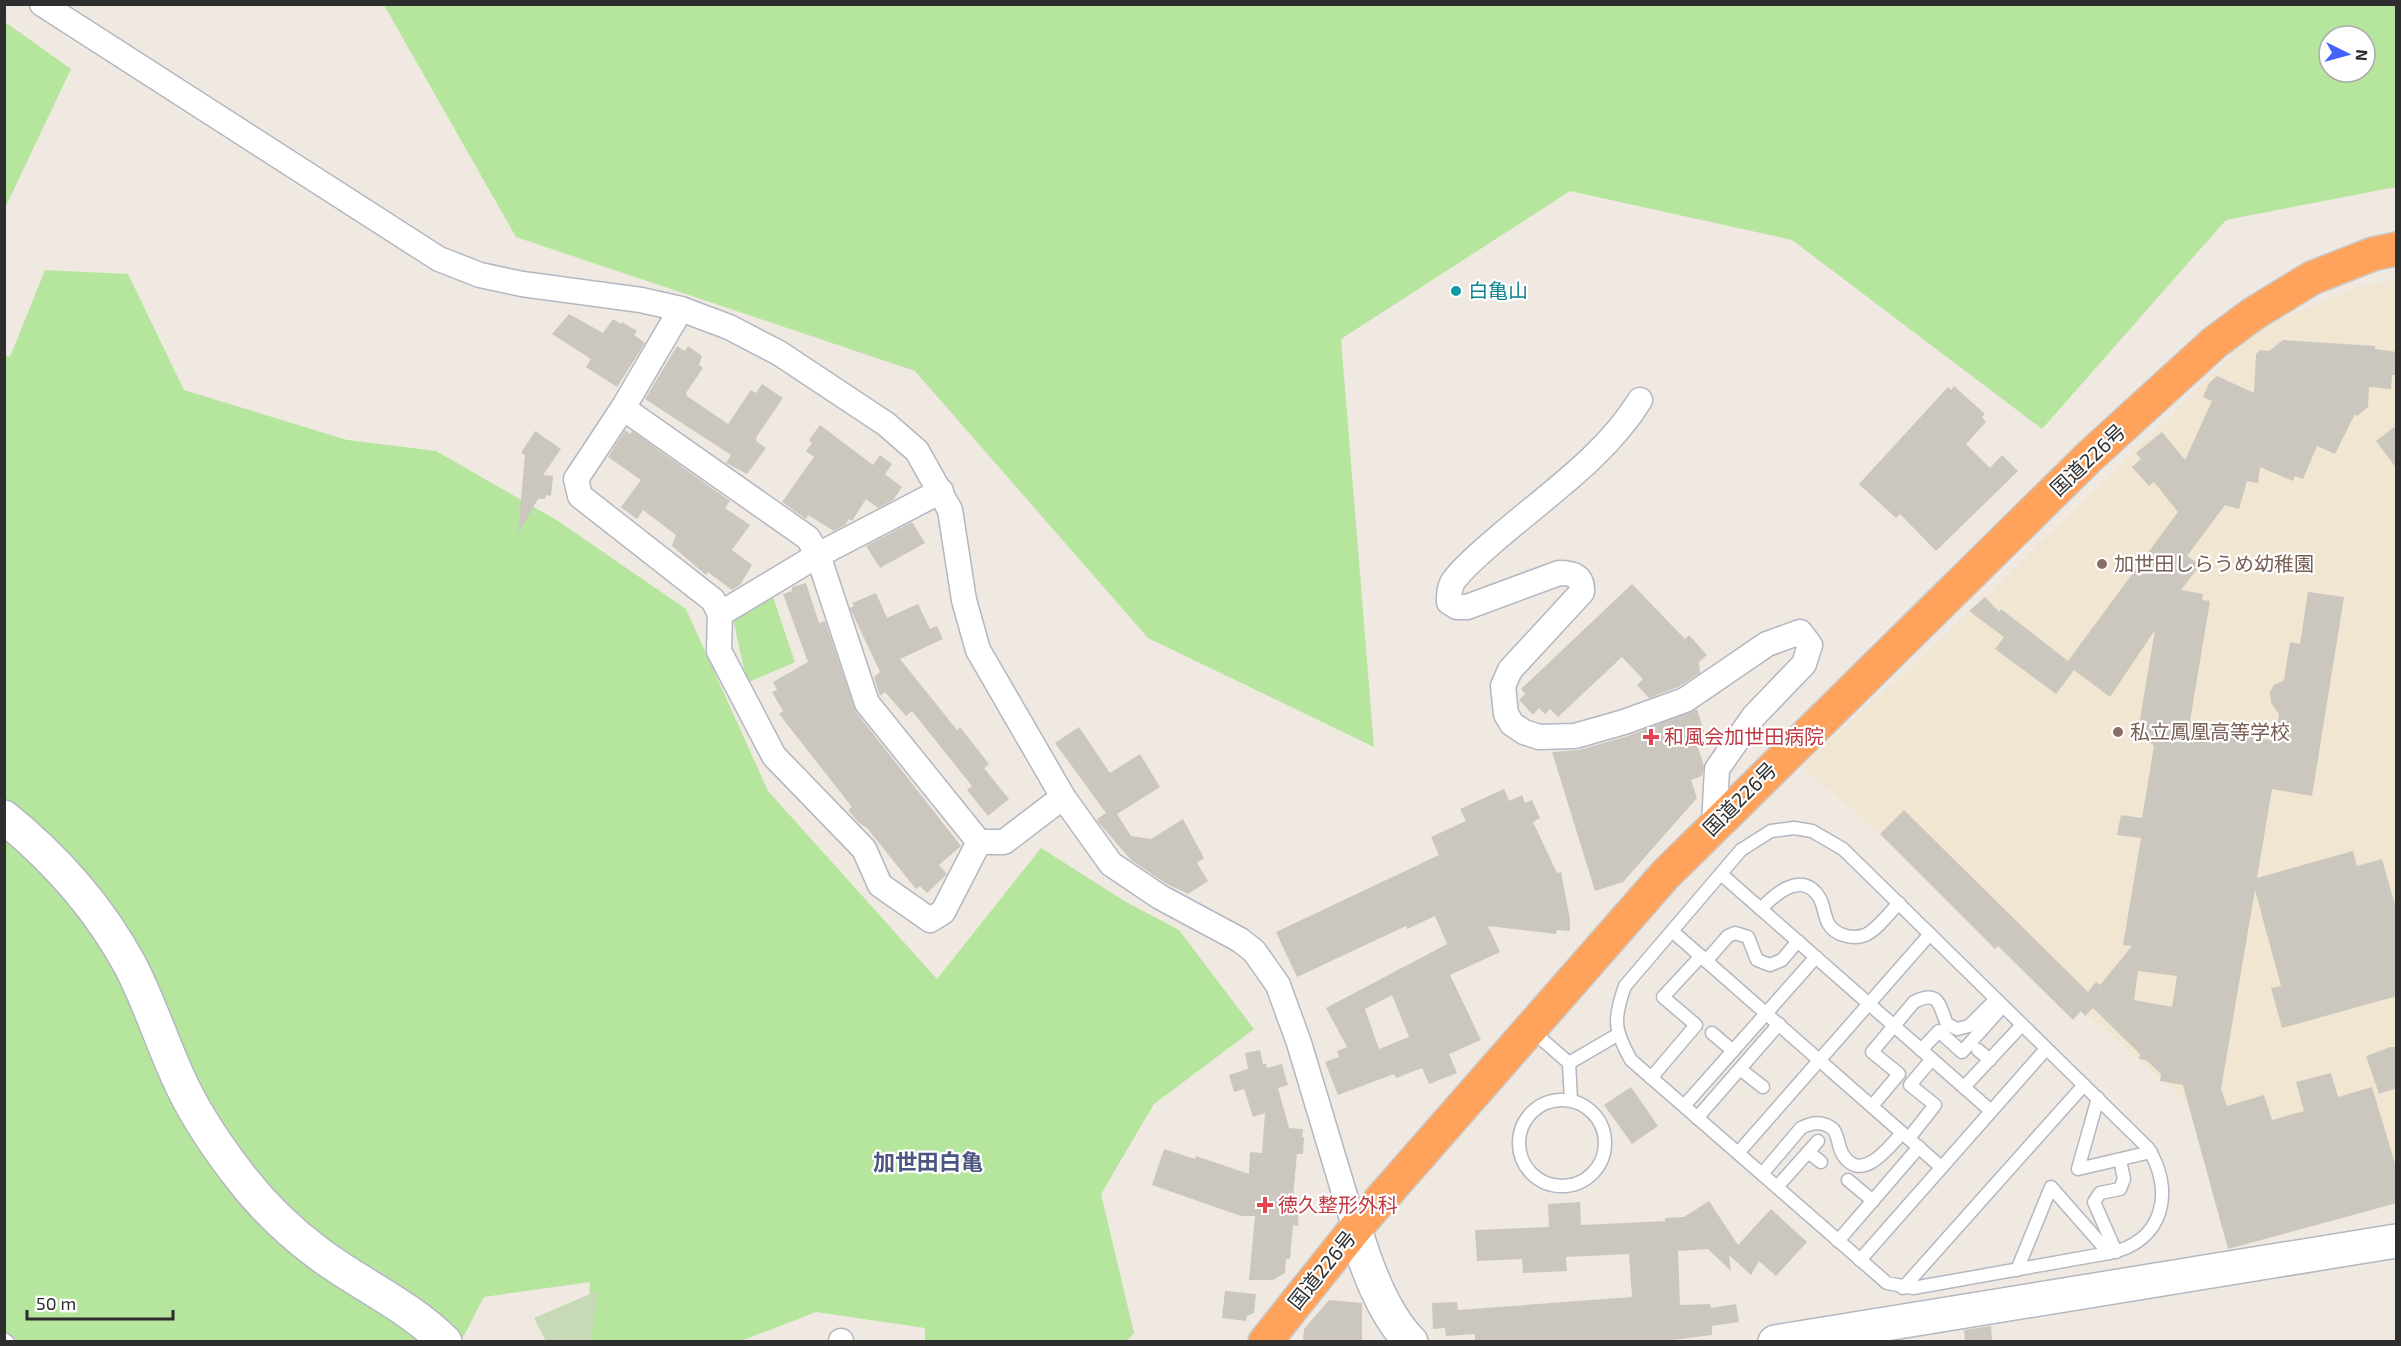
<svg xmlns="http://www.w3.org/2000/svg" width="2401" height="1346" viewBox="0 0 2401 1346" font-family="'Exo 2','Noto Sans JP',sans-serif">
<rect width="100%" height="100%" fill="#efe9e1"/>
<polygon fill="#f0e6d1" points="2396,280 2396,1185 2229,1231 2186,1101 1802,766 1960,622 2261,327 2358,287"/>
<g fill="#b6e59e" fill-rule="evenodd">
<path d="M384 5H2396V187L2226 220 2042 429 1792 240 1570 191 1341 339 1374 747 1148 638 915 371 516 237ZM2329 36H2365V72H2329Z"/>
<polygon points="5,22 71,69 5,208"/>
<polygon points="45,270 128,274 184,390 347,440 436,451 558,521 686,609 768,791 937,979 1041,848 1126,902 1179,930 1254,1029 1154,1104 1101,1194 1134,1333 1126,1342 925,1341 925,1328 816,1312 741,1341 587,1341 590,1282 484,1297 461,1341 5,1341 4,355 10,357"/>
<polygon points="773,597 795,662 747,683 733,619"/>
</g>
<polygon fill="#c8d9b8" points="597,1291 591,1341 546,1341 534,1318"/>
<g fill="#cbc7bf" fill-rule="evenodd">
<polygon points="569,314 603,333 613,319 621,324 622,322 637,331 634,335 645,343 617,387 586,367 591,359 552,334"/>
<path d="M2283 340 2375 346V349L2397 352V375H2392L2391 389 2369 387 2368 407 2357 416 2355 414 2335 454 2317 446 2303 479 2295 476 2293 481 2260 467 2258 483 2247 481 2239 509 2225 505 2187 556 2200 565 2181 590 2203 594 2202 600 2210 601 2190 721 2240 730 2239 735 2275 741 2279 714 2271 703 2270 692 2274 685 2284 680 2290 642 2300 644 2308 592 2344 597 2312 796 2272 789 2257 878 2353 851 2357 866 2382 859 2397 912V996L2282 1028 2271 988 2281 986 2255 890 2221 1089 2227 1106 2264 1095 2272 1120 2304 1111 2296 1082 2331 1073 2338 1097 2372 1087 2397 1170V1203L2228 1249 2183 1085 2160 1081 2161 1074 2146 1060 2139 1059 2140 1054 2093 1008 2085 1016 2081 1011 2073 1020 1998 946 1995 949 1880 834 1904 810 2088 992 2096 982 2100 985 2132 946 2123 945 2141 838 2117 835 2121 815 2142 818 2154 746 2138 731 2155 630 2110 697 2074 670 2056 694 1995 649 2004 637 1969 611 1985 597 1999 612 2001 609 2068 661 2178 512 2154 482 2149 486 2132 467 2141 459 2136 453 2162 432 2185 460 2212 401 2203 397 2209 383 2217 376 2254 393 2256 354 2260 350 2269 351ZM2138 971 2177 976 2172 1007 2134 1000Z"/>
<polygon points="677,346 685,351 688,346 702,356 699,365 703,368 686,393 687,396 728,424 751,390 756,393 762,384 783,398 757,436 756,441 766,448 747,474 726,463 731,455 645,399"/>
<polygon points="1954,386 1985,414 1982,417 1986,422 1966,444 1990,468 2002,455 2018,471 1936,551 1900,514 1896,518 1859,484 1948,387 1951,390"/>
<polygon points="820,425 873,465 880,455 892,464 885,474 902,487 893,500 878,508 866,499 852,521 849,519 845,525 834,531 808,515 806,519 782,502 814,457 806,451 812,443 809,440"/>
<polygon points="2397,425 2397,469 2376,441"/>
<polygon points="625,430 630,434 632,431 730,501 725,508 750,525 732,550 752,565 740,585 732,590 708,572 706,575 672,546 676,535 643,510 637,519 621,507 641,480 608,457"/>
<polygon points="535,431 561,449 543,475 553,476 551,496 546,495 545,499 538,499 518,533 525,455 521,453"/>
<polygon points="912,522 925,543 880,568 866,546"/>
<polygon points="806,583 819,623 825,621 856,712 961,846 939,865 947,874 927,893 920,886 916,889 867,828 859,823 848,810 852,807 779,714 783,711 772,692 777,690 773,682 808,662 783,594 792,591 792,587"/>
<polygon points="1632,584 1685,639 1689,635 1707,655 1699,662 1700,673 1678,687 1649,698 1637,685 1643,679 1622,657 1558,717 1550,709 1545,714 1539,708 1533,715 1519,700 1525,694 1521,689"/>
<polygon points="876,593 887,618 918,604 930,629 937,626 943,639 900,659 957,730 960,727 989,764 984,768 1009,799 988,816 967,790 972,786 912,711 906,716 885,692 880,696 874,677 880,672 850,608 854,606 852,603"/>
<polygon points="1697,709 1706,738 1696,741 1704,766 1702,776 1691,780 1697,798 1623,882 1595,891 1552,752 1579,750 1628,736"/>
<polygon points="1079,727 1110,773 1140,754 1160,787 1117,814 1131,836 1151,839 1183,819 1204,858 1197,863 1208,881 1188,894 1165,883 1131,860 1099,823 1097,819 1106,813 1055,743"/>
<path d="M1504 789 1509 801 1522 795 1525 803 1532 800 1540 818 1533 822 1557 873 1561 872 1570 919V931L1557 930 1556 934 1488 926 1500 952 1450 975 1481 1040 1449 1054 1457 1073 1429 1084 1422 1068 1396 1078 1394 1074 1338 1095 1325 1062 1339 1057 1337 1051 1347 1047 1326 1008 1447 944 1435 916 1407 929 1406 926 1297 977 1276 932 1439 855 1431 837 1466 821 1460 809ZM1392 995 1409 1037 1379 1049 1365 1009Z"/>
<polygon points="2390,1047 2397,1047 2397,1088 2379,1094 2366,1056"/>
<polygon points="1260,1050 1263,1064 1266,1064 1267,1068 1282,1064 1288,1085 1278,1088 1289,1128 1303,1129 1302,1137 1304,1137 1303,1154 1297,1154 1292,1208 1299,1209 1298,1226 1293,1225 1290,1259 1286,1259 1285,1273 1273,1280 1249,1280 1255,1216 1241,1216 1152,1185 1164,1149 1195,1159 1196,1156 1249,1174 1250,1152 1262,1153 1265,1113 1253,1117 1244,1089 1234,1092 1229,1075 1248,1069 1245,1053"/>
<polygon points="1631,1087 1658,1126 1632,1144 1604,1105"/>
<polygon points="1709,1201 1738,1245 1771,1209 1807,1242 1776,1276 1759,1261 1751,1275 1729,1255 1731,1271 1708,1249 1678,1251 1680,1305 1710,1304 1711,1308 1736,1304 1739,1322 1712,1326 1712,1335 1664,1341 1475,1341 1475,1334 1446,1336 1445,1328 1433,1329 1432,1303 1457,1302 1458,1310 1632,1297 1629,1254 1566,1257 1567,1271 1523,1273 1522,1259 1477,1261 1475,1230 1549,1227 1548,1204 1580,1202 1581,1225 1665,1221 1665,1218 1684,1217"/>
<polygon points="1225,1291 1256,1294 1254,1313 1247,1316 1246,1321 1222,1318"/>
<polygon points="1329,1300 1362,1303 1362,1341 1303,1341 1304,1329"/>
<polygon points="1991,1326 1992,1341 1965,1341 1964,1330"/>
</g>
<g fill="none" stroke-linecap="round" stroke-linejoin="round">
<defs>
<g id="lane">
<path d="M1794 828 1812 831 1843 849 2148 1148C2175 1191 2164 1242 2109 1253L1913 1288 1887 1283 1631 1060C1614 1030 1613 1019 1625 986L1741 850 1771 831Z"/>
<polyline points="1721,874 1991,1111"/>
<path d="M1761 909C1775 894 1802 870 1819 897 1824 905 1824 915 1828 923 1834 935 1853 940 1865 935 1878 929 1889 913 1899 903"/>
<polyline points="1672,931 1941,1167"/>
<polyline points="1706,961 1728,936 1735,933 1748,937 1757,960 1770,965 1782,960 1798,941"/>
<polyline points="1530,1029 1569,1063 1617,1035"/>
<polyline points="1712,1033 1733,1051"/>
<polyline points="1921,1050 1939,1031 1962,1052 2003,1006"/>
<polyline points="1978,1050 1990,1060"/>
<polyline points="1569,1063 1571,1100"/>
<polyline points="1740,1069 1763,1087"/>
<polyline points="1651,1078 1696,1025 1663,997 1701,956"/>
<polyline points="1964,1087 2022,1025"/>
<polyline points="2098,1098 2078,1169 2151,1152"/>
<circle cx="1562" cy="1143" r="43"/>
<polyline points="1684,1106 1816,957"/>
<path d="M1872 1106 1899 1074 1872 1052 1914 1002C1940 989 1939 1006 1947 1024L1957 1029 1969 1026 1996 999"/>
<polyline points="1697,1118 1779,1024"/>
<polyline points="1909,1138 1935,1105 1910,1085 1932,1059"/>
<polyline points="1808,1152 1821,1162"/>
<polyline points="1738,1153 1930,934"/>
<path d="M1762 1174 1801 1128C1812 1122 1823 1121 1833 1129 1839 1137 1838 1147 1843 1155 1862 1184 1889 1147 1902 1133"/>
<polyline points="1848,1180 1873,1201"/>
<polyline points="1777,1187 1818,1141"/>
<polyline points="1838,1241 1919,1147"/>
<polyline points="2116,1252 2094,1202 2100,1193 2120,1189 2124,1179 2120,1160"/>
<polyline points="1860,1260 2046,1049"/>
<polyline points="2017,1270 2051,1187 2109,1253"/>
<polyline points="1903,1288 2084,1085"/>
<polyline points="4,1339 8,1342"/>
</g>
<g id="street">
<polyline points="42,4 439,259 480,275 522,284 641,300 681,309 729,327 779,353 886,424 917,451 950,510 964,600 978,650 1063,797 1111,864 1160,897 1240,940 1254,951 1278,985 1299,1043 1355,1229"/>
<polyline points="681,309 623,408 576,479 580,496 713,600 720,614 719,651 774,756 864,849 880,885 930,920 943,912 979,842 1004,842 1063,797"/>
<path d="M1640 400C1607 454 1549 494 1501 535 1485 549 1467 563 1454 580 1449 587 1449 594 1449 602L1457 607H1467L1559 573C1573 573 1583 576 1582 592L1510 670 1503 686 1506 714 1512 724 1524 732 1539 737 1575 736 1624 722 1685 700 1767 644 1800 632 1810 645 1804 664 1754 716 1717 769 1714 824"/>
<polyline points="623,408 808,538 818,555 867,703 979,842"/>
<polyline points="720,614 818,555 941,491"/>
<polyline points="841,1342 841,1341"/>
</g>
<g id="secondary">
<path d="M4 817C56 859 98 906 130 965 149 1001 161 1040 178 1077 193 1111 213 1141 235 1170 258 1201 287 1230 318 1253 359 1284 408 1305 445 1342"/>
<path d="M1355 1229C1366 1266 1383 1314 1411 1342"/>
<polyline points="1775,1342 2396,1241"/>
</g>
<polyline id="highway" points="1265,1342 1355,1229 1665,875 2089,457 2214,343 2253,314 2312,278 2373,254 2396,249"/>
</defs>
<use href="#lane" stroke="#b4b7c1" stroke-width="15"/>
<use href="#street" stroke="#b4b7c1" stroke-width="27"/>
<use href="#secondary" stroke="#b4b7c1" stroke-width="36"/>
<use href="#highway" stroke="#c9c9c9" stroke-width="36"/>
<use href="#lane" stroke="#fff" stroke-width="12"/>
<use href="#street" stroke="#fff" stroke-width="24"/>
<use href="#secondary" stroke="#fff" stroke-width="33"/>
<use href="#highway" stroke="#ffa35c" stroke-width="33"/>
</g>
<circle fill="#0f9aa8" stroke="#fff" stroke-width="2" cx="1456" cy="291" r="6"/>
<g fill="#8d6e63" stroke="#fff" stroke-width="2">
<circle cx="2102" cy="564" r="6"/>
<circle cx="2118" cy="732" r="6"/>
</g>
<g fill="#e0444e" stroke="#fff" stroke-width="2">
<path d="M1648 728h6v6h6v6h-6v6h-6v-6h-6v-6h6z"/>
<path d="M1262 1196h6v6h6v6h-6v6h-6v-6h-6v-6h6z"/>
</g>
<g text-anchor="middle" stroke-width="4.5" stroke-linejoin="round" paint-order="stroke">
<g font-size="20" fill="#0d838f" stroke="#fff" text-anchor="start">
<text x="1468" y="298">白亀山</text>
</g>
<g font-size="20" fill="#2e2e2e" stroke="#fff">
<text transform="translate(2088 460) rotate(-43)" y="7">国道226号</text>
<text transform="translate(1740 799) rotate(-45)" y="7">国道226号</text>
<text transform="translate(1322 1270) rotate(-51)" y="7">国道226号</text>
</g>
<g font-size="20" fill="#785e54" stroke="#fff" text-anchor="start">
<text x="2114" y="571">加世田しらうめ幼稚園</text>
<text x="2130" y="739">私立鳳凰高等学校</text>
</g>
<g font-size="20" fill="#be3a42" stroke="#fff" text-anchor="start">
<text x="1664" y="744">和風会加世田病院</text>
<text x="1278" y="1212">徳久整形外科</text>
</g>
<g font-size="22" font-weight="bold" fill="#4d5680" stroke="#fff">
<text x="928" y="1170">加世田白亀</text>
</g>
</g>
<rect width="2401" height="1346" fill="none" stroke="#2e2e2e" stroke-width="12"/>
<g transform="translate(2347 54) rotate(95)"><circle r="28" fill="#ffffff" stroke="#ababab" stroke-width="1.5"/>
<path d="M0-4.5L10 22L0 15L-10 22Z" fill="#4264fb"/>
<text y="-9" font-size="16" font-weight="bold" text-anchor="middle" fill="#2e2e2e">N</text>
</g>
<path d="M27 1310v9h146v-9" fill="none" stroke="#2e2e2e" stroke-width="3"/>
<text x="36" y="1310" font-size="18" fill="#2e2e2e" stroke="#ffffff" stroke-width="4.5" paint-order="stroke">50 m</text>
</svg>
